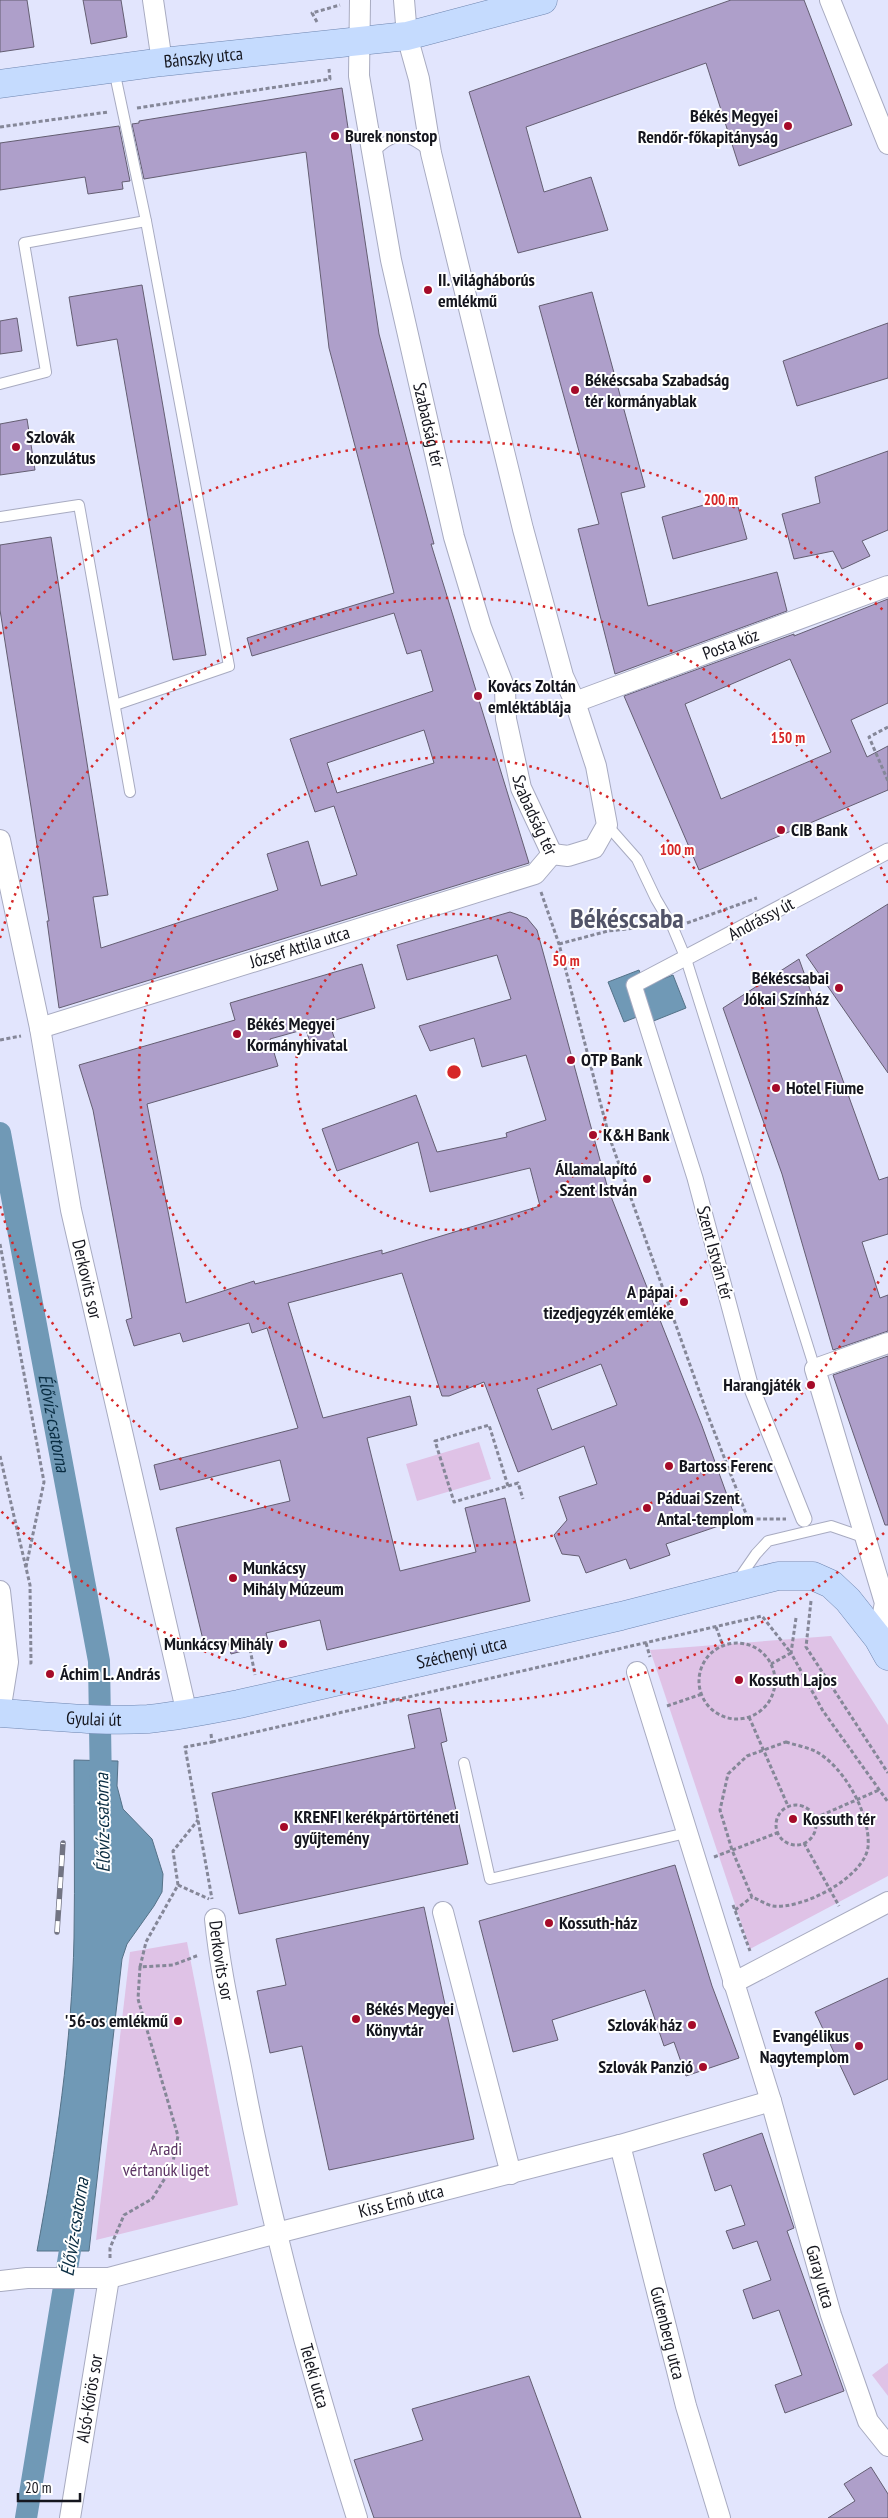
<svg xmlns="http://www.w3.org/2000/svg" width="888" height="2518" viewBox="0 0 888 2518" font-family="'PT Sans Narrow',sans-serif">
<rect width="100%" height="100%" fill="#e2e5fd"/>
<g fill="#dfc2e6">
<polygon points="479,1442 491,1479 417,1501 406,1464"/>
<polygon points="831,1636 888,1725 888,1876 750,1949 650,1650"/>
<polygon points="187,1942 238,2205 96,2240 130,1952"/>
<polygon points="888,2363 888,2396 872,2375"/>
</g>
<g fill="#7099b6" stroke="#557288">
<polygon points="639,970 645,986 673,975 686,1008 646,1024 642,1015 624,1022 608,982"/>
<path d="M74 1760 118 1761 117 1786 123 1809 152 1839 163 1874 162 1892 154 1906 127 1944 122 1959 89 2251H37C56 2150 72 2041 74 1938 75 1879 74 1819 74 1760Z"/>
</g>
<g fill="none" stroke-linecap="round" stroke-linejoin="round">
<g stroke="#7099b6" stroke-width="22">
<path id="s1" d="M0 1133 99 1661 101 1790"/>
<polyline points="26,2518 75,2220"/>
</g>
</g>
<g fill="#ae9fca" stroke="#645e72" fill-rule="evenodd">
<polygon points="0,0 27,0 34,47 0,52"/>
<polygon points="83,0 121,0 127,37 91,44"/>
<polygon points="731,0 804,0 852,125 739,166 706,63 526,127 544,192 591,177 608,230 518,253 469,92"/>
<path d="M342 88 379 334 434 544H431L529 863 59 1008 47 921H49L0 610V545L51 537 108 895 93 897 101 948 278 890 267 854 308 841 321 886 357 875 334 806 315 812 290 739 433 691 421 650 407 654 394 613 252 656 247 638 394 593 329 348 306 152 144 179 132 124 139 123V121ZM424 730 434 763 337 793 327 763Z"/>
<polygon points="119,126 130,181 122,182 123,189 88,194 85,177 0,190 0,143"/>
<polygon points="142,285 206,655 173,660 117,339 77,346 69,297"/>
<polygon points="592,292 645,487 621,493 648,606 777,572 787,611 615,674 578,529 599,524 539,306"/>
<polygon points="17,318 22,351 0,354 0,321"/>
<polygon points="888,323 888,378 797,406 783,361"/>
<polygon points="27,419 35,470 0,475 0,424"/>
<polygon points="888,451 888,530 862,541 870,556 842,569 833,551 794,559 782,514 820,503 815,477"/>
<polygon points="735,496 747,539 673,559 662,517"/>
<path d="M888 599V703L851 720 867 757 888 746V790L699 870 624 696 794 634V636ZM790 659 831 752 721 799 685 704Z"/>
<polygon points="888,904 888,1073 806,955"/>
<path d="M510 912 527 918 537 930 608 1189 702 1426 736 1520 666 1544 670 1555 630 1569 626 1559 586 1573 579 1556 562 1554 554 1535 567 1520 559 1497 597 1484 584 1446 518 1472 484 1382 449 1396H442L402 1273 288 1303 323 1418 410 1396 417 1425 367 1438 400 1571 476 1552 465 1508 505 1498 530 1601 327 1650 320 1620 266 1633 269 1644 231 1654 228 1642 205 1648 176 1528 290 1501 280 1460 160 1490 154 1465 298 1428 267 1328 252 1333 249 1323 183 1342 180 1333 134 1346 126 1320 132 1318 93 1110 79 1065 235 1020 230 1003 362 964 375 1008 329 1022 336 1043 312 1050 306 1029 270 1039 278 1066 147 1104 186 1303 254 1281 255 1284 382 1250V1254L540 1206 530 1168 430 1192 418 1142 337 1171 322 1129 416 1095 437 1152 507 1137 506 1133 546 1120 526 1055 482 1067 474 1038 430 1051 419 1026 511 999 497 955 407 980 397 945ZM601 1364 617 1405 552 1430 537 1389Z"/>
<polygon points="799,959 879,1180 888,1177 888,1234 862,1242 880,1298 888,1295 888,1331 833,1350 782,1174 723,1008"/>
<polygon points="888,1356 888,1525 885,1525 833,1375"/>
<polygon points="440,1708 447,1741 441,1743 468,1864 239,1914 212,1793 415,1748 408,1715"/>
<polygon points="675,1865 712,1986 739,2058 686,2076 674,2042 664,2046 645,1990 552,2020 558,2040 513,2052 479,1921"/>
<polygon points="424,1907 474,2139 329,2170 302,2046 270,2053 257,1991 286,1985 276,1939"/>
<polygon points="888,1978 888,2079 854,2095 815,2012"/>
<polygon points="762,2133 794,2228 787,2231 844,2391 785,2413 775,2385 802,2375 779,2310 753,2319 743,2290 771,2280 757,2241 733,2249 726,2231 745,2225 731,2185 715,2191 703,2154"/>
<polygon points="529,2376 581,2518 374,2518 354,2460 423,2440 412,2409"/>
<polygon points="871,2467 888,2494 888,2518 828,2518 855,2501 844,2484"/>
</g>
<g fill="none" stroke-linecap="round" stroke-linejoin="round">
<defs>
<g id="service">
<polyline points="114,70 146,221 229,666 115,705"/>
<path d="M372 154C393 132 405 131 429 151"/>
<polyline points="0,384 46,372 24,243 146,221"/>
<polyline points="0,517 79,505 130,792"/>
<polyline points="607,825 637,859 656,899 673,928 686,959 815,1369"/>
<polyline points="738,1580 756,1554 768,1541 831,1526 866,1538"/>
<polyline points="464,1763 490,1879 686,1833"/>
</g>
<polyline id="pedestrian" points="804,1519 750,1384 695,1178 634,985 888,851"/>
<g id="minor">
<polyline points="153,0 162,62"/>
<path id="s2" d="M360 0 359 76 391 260 454 537 481 627 505 689 506 719 521 788 552 854"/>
<polyline points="404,0 407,36 419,79 431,153 523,529 563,676 575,702 596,766 607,825 594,848 568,856 552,854"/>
<polyline points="830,0 888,144"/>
<path id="s3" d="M575 702 888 586"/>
<path id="s4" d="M0 840 40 1028 71 1210 187 1714"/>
<path id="s5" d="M40 1028 535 874 552 854"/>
<polyline points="0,1591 8,1662 0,1712"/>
<polyline points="878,1638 885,1603 815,1369 888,1343"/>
<path id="s6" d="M637 1672 771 2101 831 2315 868 2421 888 2446"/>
<polyline points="443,1912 511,2174"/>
<path id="s7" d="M215 1919C220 1971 232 2021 242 2072 270 2222 311 2372 357 2518"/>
<polyline points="733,1983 888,1902"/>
<path id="s8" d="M620 2145 686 2406 720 2518"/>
<path id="s9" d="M0 2281 27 2278H109L277 2233 620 2145 771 2101"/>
<path id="s10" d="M70 2518 109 2278"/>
</g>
<g id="primary">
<path id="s11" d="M0 84 162 62 407 36 543 0"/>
<path id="s12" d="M0 1713C49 1716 99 1722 148 1719 179 1716 209 1710 239 1704L621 1616 778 1576H813L831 1584 848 1600 878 1638 888 1656"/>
</g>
</defs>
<use href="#service" stroke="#a8abc1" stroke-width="12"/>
<use href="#pedestrian" stroke="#a8abc1" stroke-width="17"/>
<use href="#minor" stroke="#a8abc1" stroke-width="22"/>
<use href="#primary" stroke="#6f86b0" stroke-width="29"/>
<g stroke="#858798" stroke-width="3" stroke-dasharray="4 2.5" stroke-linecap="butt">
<polyline points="317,22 312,13 340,5"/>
<polyline points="137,108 330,79 329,69"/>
<polyline points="0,127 108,112"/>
<polyline points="888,727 869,737 888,781"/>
<polyline points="541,892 559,944 609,1136 707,1413 748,1519 786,1519"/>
<polyline points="687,923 757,898"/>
<polyline points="559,944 608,931 654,926"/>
<polyline points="0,1040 21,1036"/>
<polyline points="0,1244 44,1482 26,1567"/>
<polyline points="0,1456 30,1585 31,1663 27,1663"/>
<polyline points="508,1486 489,1425 435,1441 454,1502 518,1483 523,1499"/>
<polyline points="811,1601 806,1647 888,1773"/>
<polyline points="796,1618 791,1653 823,1711 888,1802"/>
<polyline points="716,1627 723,1646"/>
<polyline points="646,1643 650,1657"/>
<circle cx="737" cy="1681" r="38"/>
<polyline points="250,1649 255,1675"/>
<polyline points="667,1706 702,1694"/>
<polyline points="749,1717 788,1806"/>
<polyline points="211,1734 212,1742 185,1747 212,1899"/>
<polyline points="212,1742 762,1616 791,1653 771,1664"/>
<path d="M786 1742C795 1745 806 1747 815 1751 844 1766 871 1815 868 1847 864 1878 801 1910 773 1906 766 1905 758 1899 752 1897L732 1850 720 1810 728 1774 747 1756Z"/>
<circle cx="796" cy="1825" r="20"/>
<polyline points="815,1818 879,1790"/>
<polyline points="804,1843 839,1906"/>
<polyline points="714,1857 777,1833"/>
<polyline points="178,1885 209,1899"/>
<polyline points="733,1905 750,1951"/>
<polyline points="735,1910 752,1897"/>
<polyline points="140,1967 146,1942 178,1885 173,1851 198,1820"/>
<polyline points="110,2258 110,2248 124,2215 152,2199 172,2167 178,2136 138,1999 140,1967 173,1965 199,1955"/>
</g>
<use href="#service" stroke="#fff" stroke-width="10"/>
<use href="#pedestrian" stroke="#fff" stroke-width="15"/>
<use href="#minor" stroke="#fff" stroke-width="20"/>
<use href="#primary" stroke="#c5dbfe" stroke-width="28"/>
<defs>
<polyline id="rail" points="57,1932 63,1843"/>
</defs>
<use href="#rail" stroke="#727483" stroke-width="5.5"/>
<use href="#rail" stroke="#fff" stroke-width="4" stroke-dasharray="11" stroke-linecap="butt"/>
</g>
<g fill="none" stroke="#d62828" stroke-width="2.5" stroke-dasharray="2.5 5">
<circle cx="454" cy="1072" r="158"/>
<circle cx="454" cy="1072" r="315"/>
<path d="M888 1261A473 473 0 0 1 0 1206M0 938A473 473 0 0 1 888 883"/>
<path d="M884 1533A631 631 0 0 1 0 1510M0 634A631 631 0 0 1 884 611"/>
</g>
<g fill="#a50b29" stroke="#fff" stroke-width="2">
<circle cx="788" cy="126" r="5"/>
<circle cx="335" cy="136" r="5"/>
<circle cx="428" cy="290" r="5"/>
<circle cx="575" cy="390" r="5"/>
<circle cx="16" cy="447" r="5"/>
<circle cx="478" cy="696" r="5"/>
<circle cx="781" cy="830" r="5"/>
<circle cx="839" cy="988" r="5"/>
<circle cx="237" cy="1034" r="5"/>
<circle cx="571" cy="1060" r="5"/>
<circle cx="776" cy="1088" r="5"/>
<circle cx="593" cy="1135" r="5"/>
<circle cx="647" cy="1179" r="5"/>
<circle cx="684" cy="1302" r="5"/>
<circle cx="811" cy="1385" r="5"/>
<circle cx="669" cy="1466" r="5"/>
<circle cx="647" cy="1508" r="5"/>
<circle cx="233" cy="1578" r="5"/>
<circle cx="283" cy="1644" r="5"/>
<circle cx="50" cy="1674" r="5"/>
<circle cx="739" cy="1680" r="5"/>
<circle cx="793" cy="1819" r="5"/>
<circle cx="284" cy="1827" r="5"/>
<circle cx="549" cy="1923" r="5"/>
<circle cx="356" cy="2019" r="5"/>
<circle cx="178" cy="2021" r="5"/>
<circle cx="692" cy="2025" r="5"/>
<circle cx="859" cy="2046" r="5"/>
<circle cx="703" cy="2067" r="5"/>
</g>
<g text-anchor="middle" stroke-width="4" stroke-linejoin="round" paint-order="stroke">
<g font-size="18" fill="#15161e" stroke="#fff">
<text dy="6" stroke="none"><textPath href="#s11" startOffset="205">Bánszky utca</textPath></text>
<text dy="6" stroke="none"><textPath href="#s2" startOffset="432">Szabadság tér</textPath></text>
<text dy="6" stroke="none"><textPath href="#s3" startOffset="166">Posta köz</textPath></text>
<text dy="6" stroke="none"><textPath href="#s2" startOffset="838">Szabadság tér</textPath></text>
<text transform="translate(761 919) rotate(-28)" y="6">Andrássy út</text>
<text dy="6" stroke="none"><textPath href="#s5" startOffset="272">József Attila utca</textPath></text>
<text transform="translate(715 1253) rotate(75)" y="6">Szent István tér</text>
<text dy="6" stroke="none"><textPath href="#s4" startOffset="448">Derkovits sor</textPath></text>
<text dy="6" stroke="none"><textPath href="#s12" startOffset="469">Széchenyi utca</textPath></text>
<text dy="6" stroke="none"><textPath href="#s12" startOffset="94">Gyulai út</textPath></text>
<text dy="6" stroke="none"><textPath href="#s7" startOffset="42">Derkovits sor</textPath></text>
<text dy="6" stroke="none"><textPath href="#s9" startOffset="411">Kiss Ernő utca</textPath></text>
<text dy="6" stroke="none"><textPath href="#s6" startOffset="632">Garay utca</textPath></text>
<text dy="6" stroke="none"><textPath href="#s8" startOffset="194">Gutenberg utca</textPath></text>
<text dy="6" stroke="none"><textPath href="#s7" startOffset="468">Teleki utca</textPath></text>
<text dy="6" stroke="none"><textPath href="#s10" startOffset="121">Alsó-Körös sor</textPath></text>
</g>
<g font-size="18" font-weight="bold" fill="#15161e" stroke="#fff" text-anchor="start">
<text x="778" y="122" text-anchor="end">Békés Megyei<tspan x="778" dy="21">Rendőr-főkapitányság</tspan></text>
<text x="345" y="142">Burek nonstop</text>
<text x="438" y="286">II. világháborús<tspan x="438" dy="21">emlékmű</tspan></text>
<text x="585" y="386">Békéscsaba Szabadság<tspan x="585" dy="21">tér kormányablak</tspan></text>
<text x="26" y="443">Szlovák<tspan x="26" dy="21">konzulátus</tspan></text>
<text x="488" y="692">Kovács Zoltán<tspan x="488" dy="21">emléktáblája</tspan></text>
<text x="791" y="836">CIB Bank</text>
<text x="829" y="984" text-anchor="end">Békéscsabai<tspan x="829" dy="21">Jókai Színház</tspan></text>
<text x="247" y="1030">Békés Megyei<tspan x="247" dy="21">Kormányhivatal</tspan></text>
<text x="581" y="1066">OTP Bank</text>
<text x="786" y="1094">Hotel Fiume</text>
<text x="603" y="1141">K&amp;H Bank</text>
<text x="637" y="1175" text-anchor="end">Államalapító<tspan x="637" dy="21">Szent István</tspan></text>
<text x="674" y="1298" text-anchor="end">A pápai<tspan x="674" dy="21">tizedjegyzék emléke</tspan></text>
<text x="801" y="1391" text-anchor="end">Harangjáték</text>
<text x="679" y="1472">Bartoss Ferenc</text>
<text x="657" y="1504">Páduai Szent<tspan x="657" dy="21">Antal-templom</tspan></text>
<text x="243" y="1574">Munkácsy<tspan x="243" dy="21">Mihály Múzeum</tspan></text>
<text x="273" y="1650" text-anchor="end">Munkácsy Mihály</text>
<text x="60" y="1680">Áchim L. András</text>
<text x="749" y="1686">Kossuth Lajos</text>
<text x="294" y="1823">KRENFI kerékpártörténeti<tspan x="294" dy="21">gyűjtemény</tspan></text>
<text x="803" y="1825">Kossuth tér</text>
<text x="559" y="1929">Kossuth-ház</text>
<text x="366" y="2015">Békés Megyei<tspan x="366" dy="21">Könyvtár</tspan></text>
<text x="168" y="2027" text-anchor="end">'56-os emlékmű</text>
<text x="682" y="2031" text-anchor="end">Szlovák ház</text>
<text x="849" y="2042" text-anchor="end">Evangélikus<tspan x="849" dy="21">Nagytemplom</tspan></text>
<text x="693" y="2073" text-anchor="end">Szlovák Panzió</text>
</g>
<g font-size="18" fill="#5c3464" stroke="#fff">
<text x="166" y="2155">Aradi<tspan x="166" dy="21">vértanúk liget</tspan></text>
</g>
<g font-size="19" font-style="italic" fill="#092c41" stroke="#fff">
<text dy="7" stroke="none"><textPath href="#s1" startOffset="295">Élővíz-csatorna</textPath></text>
<text transform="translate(102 1823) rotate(-91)" y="7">Élővíz-csatorna</text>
<text transform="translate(74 2227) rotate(-81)" y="7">Élővíz-csatorna</text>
</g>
<g font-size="28" font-weight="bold" fill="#525468" stroke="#fff">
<text x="627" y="928">Békéscsaba</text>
</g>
</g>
<circle cx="454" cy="1072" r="8" fill="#d62828" stroke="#fff" stroke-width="2.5"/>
<g font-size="15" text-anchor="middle" font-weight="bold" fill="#d62828" stroke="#fff" stroke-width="4" stroke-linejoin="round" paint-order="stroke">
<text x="721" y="505">200 m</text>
<text x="788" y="743">150 m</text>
<text x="677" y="855">100 m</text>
<text x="566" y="966">50 m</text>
</g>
<path d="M18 2493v8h62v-8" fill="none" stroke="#15161e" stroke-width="2.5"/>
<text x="25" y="2493" font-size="15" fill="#15161e" stroke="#ffffff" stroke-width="4" paint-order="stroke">20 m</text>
</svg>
